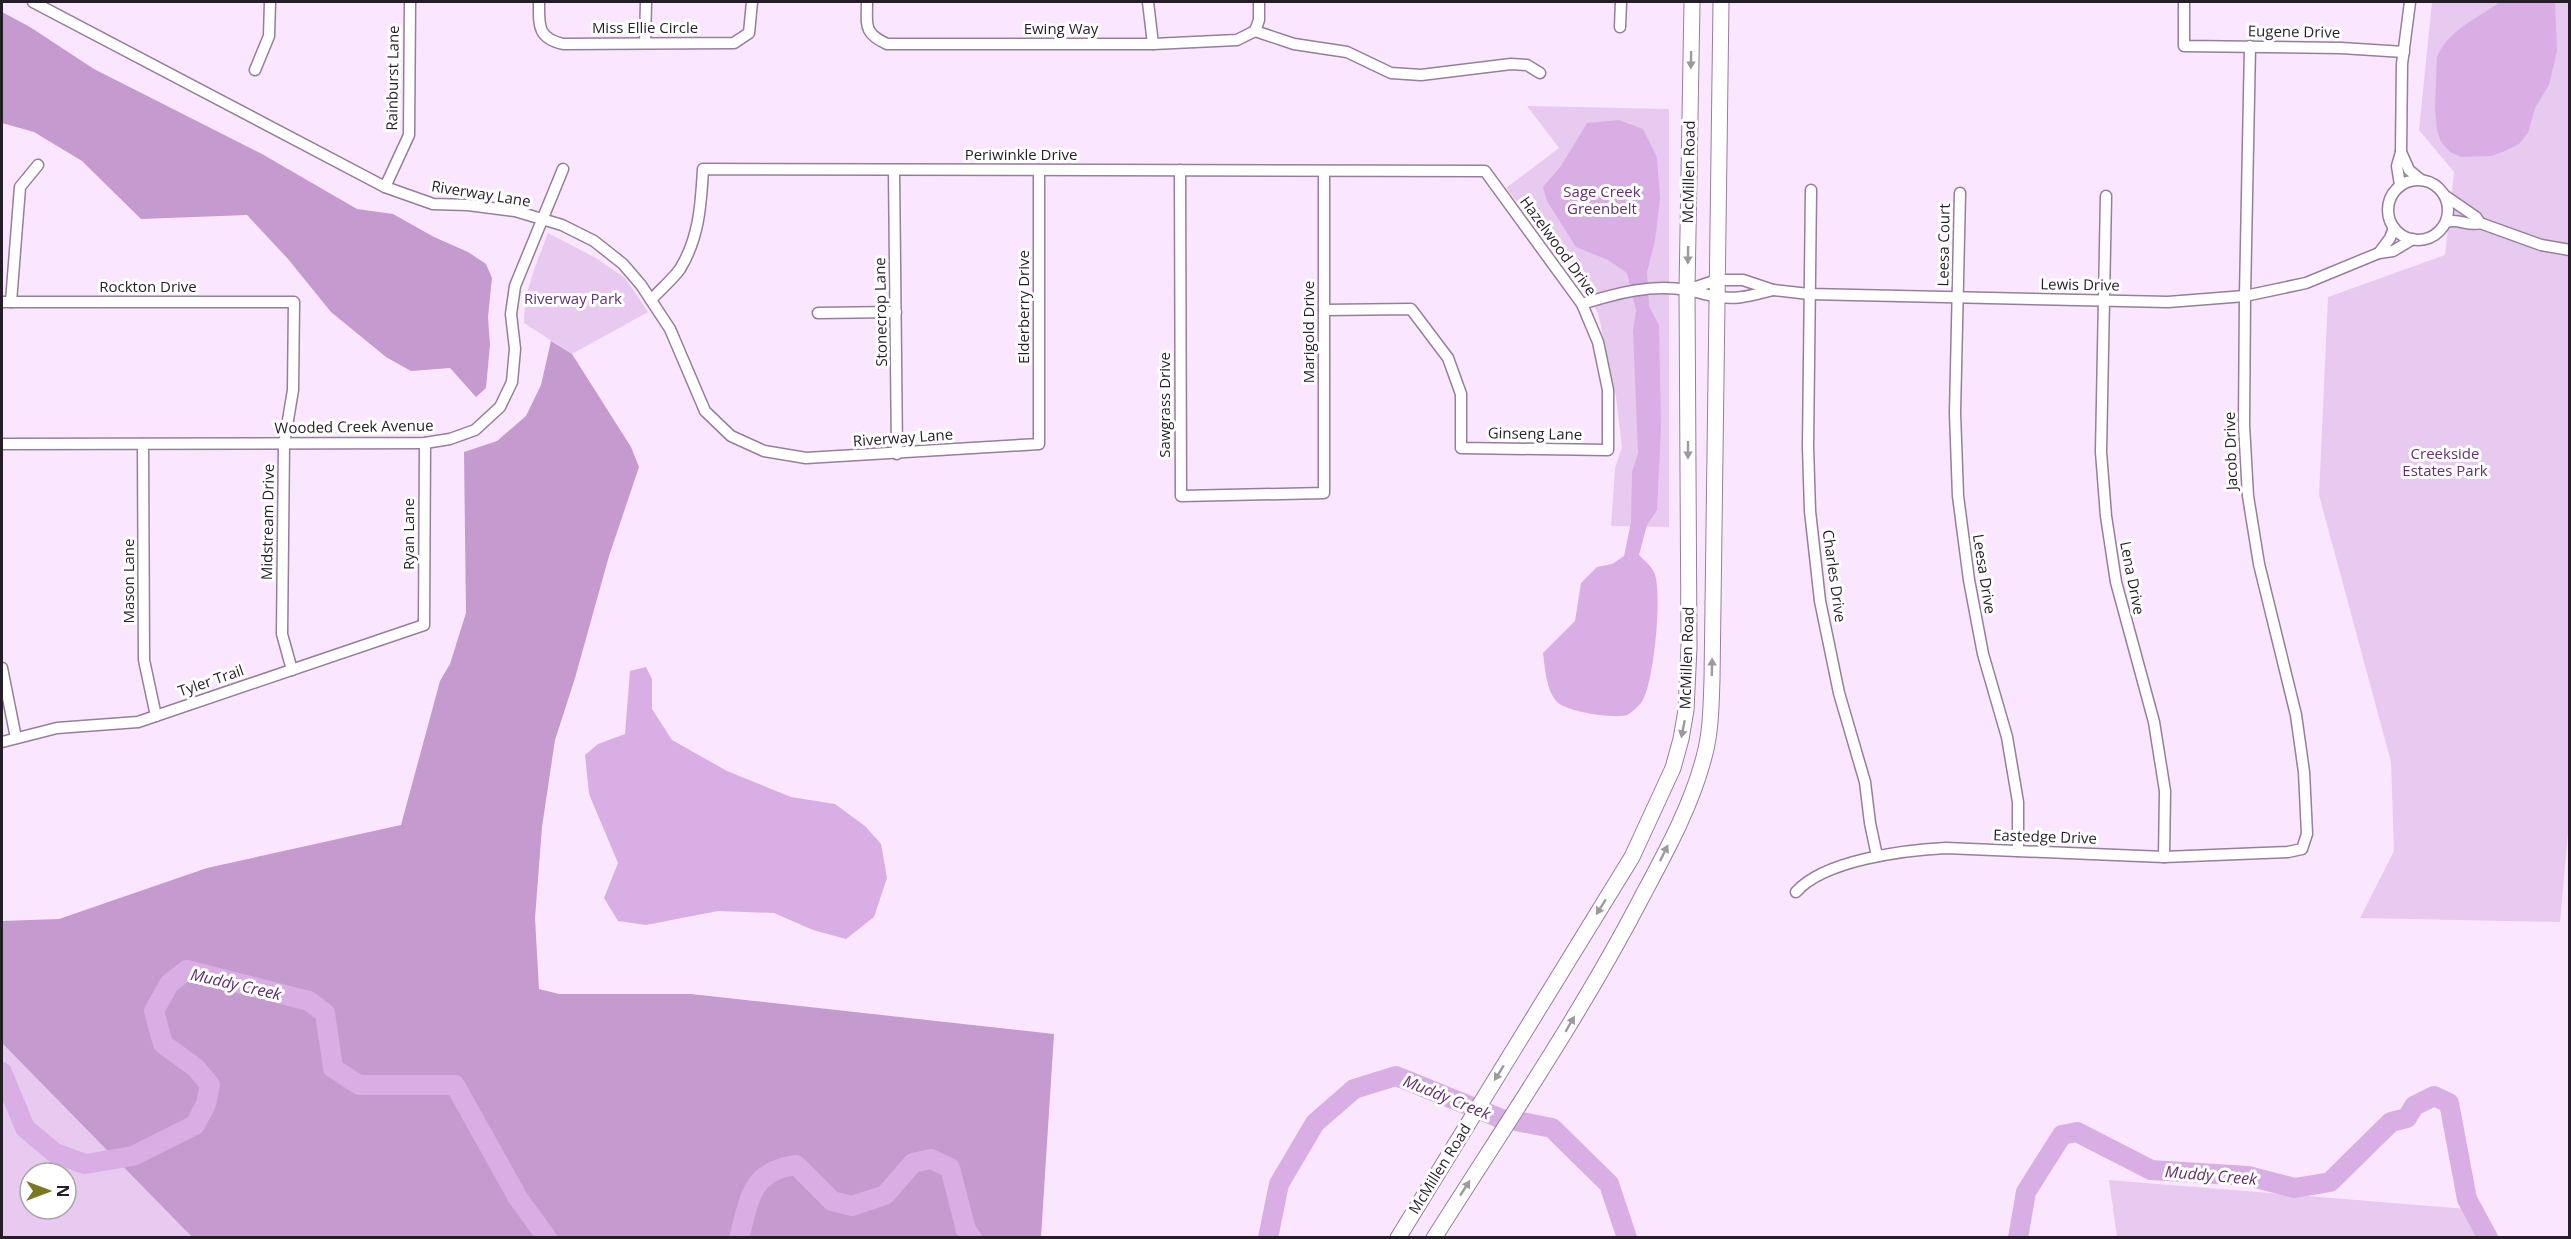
<svg xmlns="http://www.w3.org/2000/svg" width="2571" height="1239" viewBox="0 0 2571 1239" font-family="'Open Sans',sans-serif">
<rect width="100%" height="100%" fill="#fae7ff"/>
<g fill="#e8caf0" fill-rule="evenodd">
<polygon points="2432,2 2569,2 2570,811 2560,922 2360,918 2394,851 2391,762 2319,495 2328,297 2445,255 2454,172 2419,130"/>
<polygon points="1527,106 1669,109 1669,527 1611,526 1615,468 1622,447 1616,397 1598,313 1575,274 1506,188 1559,148"/>
<path d="M548 233 596 258 625 278 648 312 572 354 524 323C524 290 537 263 548 233Z"/>
<path d="M2 1043 192 1237H2ZM30 1173H66V1209H30Z"/>
<polygon points="2109,1180 2467,1209 2491,1237 2117,1237"/>
</g>
<g fill="#c49acf">
<polygon points="2,12 30,27 94,69 262,154 357,209 393,214 434,237 468,252 486,264 492,278 488,317 490,345 486,388 476,397 450,368 411,371 386,357 331,312 288,259 247,215 141,219 82,161 34,132 2,123"/>
<polygon points="551,341 572,354 631,447 639,467 609,556 575,678 555,740 542,827 535,918 539,989 559,994 691,994 1054,1034 1041,1237 192,1237 2,1043 2,921 59,919 207,868 401,825 440,681 450,664 466,613 464,452 497,441 526,416 541,385"/>
</g>
<g fill="#d8aee4">
<path d="M2500 2H2555L2557 51 2549 85 2535 108 2528 133 2519 144 2505 151 2491 156 2461 157 2450 152 2441 142 2437 130 2435 109 2437 57C2448 30 2478 18 2500 2Z"/>
<path d="M1619 120 1643 129 1657 157 1660 198 1655 241 1647 272 1649 306 1659 325 1661 428 1657 510 1647 525 1639 555C1644 560 1651 566 1654 572 1663 590 1654 687 1641 703 1639 706 1631 713 1627 715 1614 719 1566 712 1556 701 1546 689 1545 668 1543 653L1575 621 1581 583 1597 567 1612 564 1624 556 1631 522 1632 472 1638 453 1633 331 1636 310 1627 273 1608 260 1576 247 1547 201 1543 187 1561 166 1587 123Z"/>
<polygon points="646,667 652,679 652,709 672,740 727,771 791,797 835,804 865,826 881,844 887,878 874,917 846,939 813,930 774,913 718,911 646,925 618,921 604,898 618,863 589,794 585,755 598,744 625,734 630,671"/>
</g>
<g fill="none" stroke-linecap="round" stroke-linejoin="round">
<g stroke="#d8aee4" stroke-width="20">
<polyline points="2,1072 25,1128 55,1153 85,1164 133,1156 195,1125 206,1104 210,1085 196,1068 163,1044 154,1011 169,984 187,970 309,1001 325,1013 333,1068 359,1085 455,1085 518,1198 547,1238"/>
<polyline points="1516,1121 1552,1128 1609,1184 1627,1238"/>
<path d="M739 1238C750 1199 750 1171 796 1165L832 1201 852 1206 885 1195 913 1163 931 1159 950 1168 966 1230 972 1238"/>
<polyline points="1268,1238 1279,1184 1315,1123 1354,1089 1396,1076 1502,1119"/>
<polyline points="2018,1238 2026,1192 2062,1135 2077,1132 2151,1170 2248,1176 2295,1188 2330,1182 2391,1122 2407,1118 2414,1106 2434,1096 2449,1103 2467,1199 2488,1238"/>
</g>
<defs>
<g id="street">
<polyline points="33,2 385,187 433,204 468,205 515,211 562,225 594,241 623,264 641,285 670,329 705,411 731,436 764,451 806,458 1039,444 1039,170"/>
<path d="M539 2C539 25 537 38 563 44L734 43 749 33 752 2"/>
<path d="M867 2C867 25 863 33 887 44H1153L1237 40 1255 31 1259 20V2"/>
<polyline points="1148,2 1153,44"/>
<polyline points="2184,2 2184,46 2341,48 2404,52"/>
<polyline points="2410,2 2402,64 2401,152 2409,170 2420,179"/>
<polyline points="1620,27 1621,2"/>
<polyline points="1255,31 1294,44 1347,52 1391,73 1421,75 1511,64 1527,65 1540,73"/>
<polyline points="645,43 646,2"/>
<polyline points="255,70 269,36 270,2"/>
<polyline points="894,170 897,454"/>
<polyline points="1180,170 1181,496 1324,493 1324,171"/>
<circle cx="2418" cy="210" r="30"/>
<polyline points="2400,185 2397,166 2401,152"/>
<polyline points="385,187 409,135 410,2"/>
<polyline points="1811,190 1808,447 1810,511 1820,601 1839,693 1865,782 1870,823 1877,856"/>
<polyline points="1960,193 1955,413 1958,496 1969,580 1983,654 2007,737 2018,802 2018,851"/>
<polyline points="2106,196 2101,452 2106,516 2116,582 2154,722 2165,791 2164,857"/>
<polyline points="2447,197 2476,217 2480,223 2541,245 2570,250"/>
<path d="M2446 222C2459 218 2469 227 2480 223"/>
<polyline points="2379,253 2390,238 2394,228"/>
<polyline points="1687,290 1717,280 1743,280 1773,290 1809,294 2168,302 2245,296 2306,283 2379,253 2393,251 2413,239"/>
<path d="M651 300C660 290 672 280 680 269 699 238 701 205 703 169L1485 171 1582 304 1598 342 1608 390V450L1461 448V394L1448 358 1411 309 1324 310"/>
<polyline points="2,302 294,302 293,390 284,444 282,634 292,670"/>
<polyline points="11,302 20,187 38,165"/>
<path d="M1582 304C1617 293 1651 284 1687 290 1696 291 1705 295 1714 296 1735 301 1753 295 1773 290"/>
<polyline points="818,313 896,312"/>
<polyline points="2,444 425,443 450,439 475,430 500,407 512,382 515,349 511,314 515,286 563,169"/>
<polyline points="143,444 144,660 156,716"/>
<polyline points="2,668 16,738"/>
<polyline points="2,742 57,728 138,722 424,625 425,443"/>
<path d="M1796 892C1824 860 1905 850 1946 848L2164 857 2288 852 2302 849 2307 834 2304 772 2296 715 2259 564 2248 496 2244 425 2245 296 2250 46"/>
</g>
<g id="secondary">
<polyline points="1398,1238 1632,857 1673,768 1681,739 1686,710 1689,647 1687,290 1692,2"/>
<path d="M1434 1238C1506 1124 1582 1013 1644 893 1667 850 1692 804 1704 757 1711 732 1711 706 1712 680L1721 2"/>
</g>
</defs>
<use href="#street" stroke="#957f9a" stroke-width="13"/>
<use href="#secondary" stroke="#957f9a" stroke-width="17"/>
<use href="#street" stroke="#fff" stroke-width="10"/>
<use href="#secondary" stroke="#fff" stroke-width="15"/>
</g>
<defs><path id="oneway-solid" d="M-6-.8H1V-3.2L6.5 0L1 3.2V.8H-6Z" transform="scale(1.5)"/></defs>
<g fill="#9d999e">
<use href="#oneway-solid" transform="translate(1691 60) rotate(91)"/>
<use href="#oneway-solid" transform="translate(1688 255) rotate(91)"/>
<use href="#oneway-solid" transform="translate(1688 450) rotate(90)"/>
<use href="#oneway-solid" transform="translate(1712 667) rotate(-89)"/>
<use href="#oneway-solid" transform="translate(1683 729) rotate(101)"/>
<use href="#oneway-solid" transform="translate(1664 853) rotate(-64)"/>
<use href="#oneway-solid" transform="translate(1601 907) rotate(122)"/>
<use href="#oneway-solid" transform="translate(1570 1024) rotate(-60)"/>
<use href="#oneway-solid" transform="translate(1499 1073) rotate(122)"/>
<use href="#oneway-solid" transform="translate(1465 1188) rotate(-57)"/>
</g>
<g text-anchor="middle" stroke-width="6" stroke-linejoin="round" paint-order="stroke">
<g font-size="15" fill="#251d28" stroke="#fff">
<text x="645" y="33">Miss Ellie Circle</text>
<text x="1061" y="34">Ewing Way</text>
<text transform="translate(2294 32) rotate(1)" y="5">Eugene Drive</text>
<text transform="translate(393 78) rotate(-89)" y="5">Rainburst Lane</text>
<text x="1021" y="160">Periwinkle Drive</text>
<text transform="translate(1689 172) rotate(-89)" y="5">McMillen Road</text>
<text transform="translate(481 194) rotate(9)" y="5">Riverway Lane</text>
<text transform="translate(1944 245) rotate(-89)" y="5">Leesa Court</text>
<text transform="translate(1558 246) rotate(54)" y="5">Hazelwood Drive</text>
<text transform="translate(2080 285) rotate(1)" y="5">Lewis Drive</text>
<text x="148" y="292">Rockton Drive</text>
<text transform="translate(1024 307) rotate(-90)" y="5">Elderberry Drive</text>
<text transform="translate(881 312) rotate(-91)" y="5">Stonecrop Lane</text>
<text transform="translate(1309 332) rotate(-90)" y="5">Marigold Drive</text>
<text transform="translate(1165 405) rotate(-90)" y="5">Sawgrass Drive</text>
<text transform="translate(354 427) rotate(-1)" y="5">Wooded Creek Avenue</text>
<text transform="translate(1535 434) rotate(1)" y="5">Ginseng Lane</text>
<text transform="translate(903 438) rotate(-4)" y="5">Riverway Lane</text>
<text transform="translate(2231 451) rotate(-92)" y="5">Jacob Drive</text>
<text transform="translate(268 522) rotate(-89)" y="5">Midstream Drive</text>
<text transform="translate(409 534) rotate(-90)" y="5">Ryan Lane</text>
<text transform="translate(1984 574) rotate(81)" y="5">Leesa Drive</text>
<text transform="translate(1834 576) rotate(82)" y="5">Charles Drive</text>
<text transform="translate(2132 578) rotate(79)" y="5">Lena Drive</text>
<text transform="translate(129 581) rotate(-90)" y="5">Mason Lane</text>
<text transform="translate(1687 658) rotate(-88)" y="5">McMillen Road</text>
<text transform="translate(211 681) rotate(-19)" y="5">Tyler Trail</text>
<text transform="translate(2045 837) rotate(2)" y="5">Eastedge Drive</text>
<text transform="translate(1440 1169) rotate(-58)" y="5">McMillen Road</text>
</g>
<g font-size="15" fill="#643171" stroke="#fff">
<text x="1602" y="197">Sage Creek<tspan x="1602" dy="17">Greenbelt</tspan></text>
<text x="573" y="304">Riverway Park</text>
<text x="2445" y="459">Creekside<tspan x="2445" dy="17">Estates Park</tspan></text>
</g>
<g font-size="16" font-style="italic" fill="#602d6d" stroke="#fff">
<text transform="translate(236 984) rotate(13)" y="6">Muddy Creek</text>
<text transform="translate(1447 1097) rotate(22)" y="6">Muddy Creek</text>
<text transform="translate(2211 1175) rotate(5)" y="6">Muddy Creek</text>
</g>
</g>
<rect width="2571" height="1239" fill="none" stroke="#251d28" stroke-width="6"/>
<g transform="translate(48 1191) rotate(90)"><circle r="28" fill="#ffffff" stroke="#a8a5a9" stroke-width="1.5"/>
<path d="M0-4.5L10 22L0 15L-10 22Z" fill="#7a7920"/>
<text y="-9" font-size="16" font-weight="bold" text-anchor="middle" fill="#251d28">N</text>
</g>
</svg>
